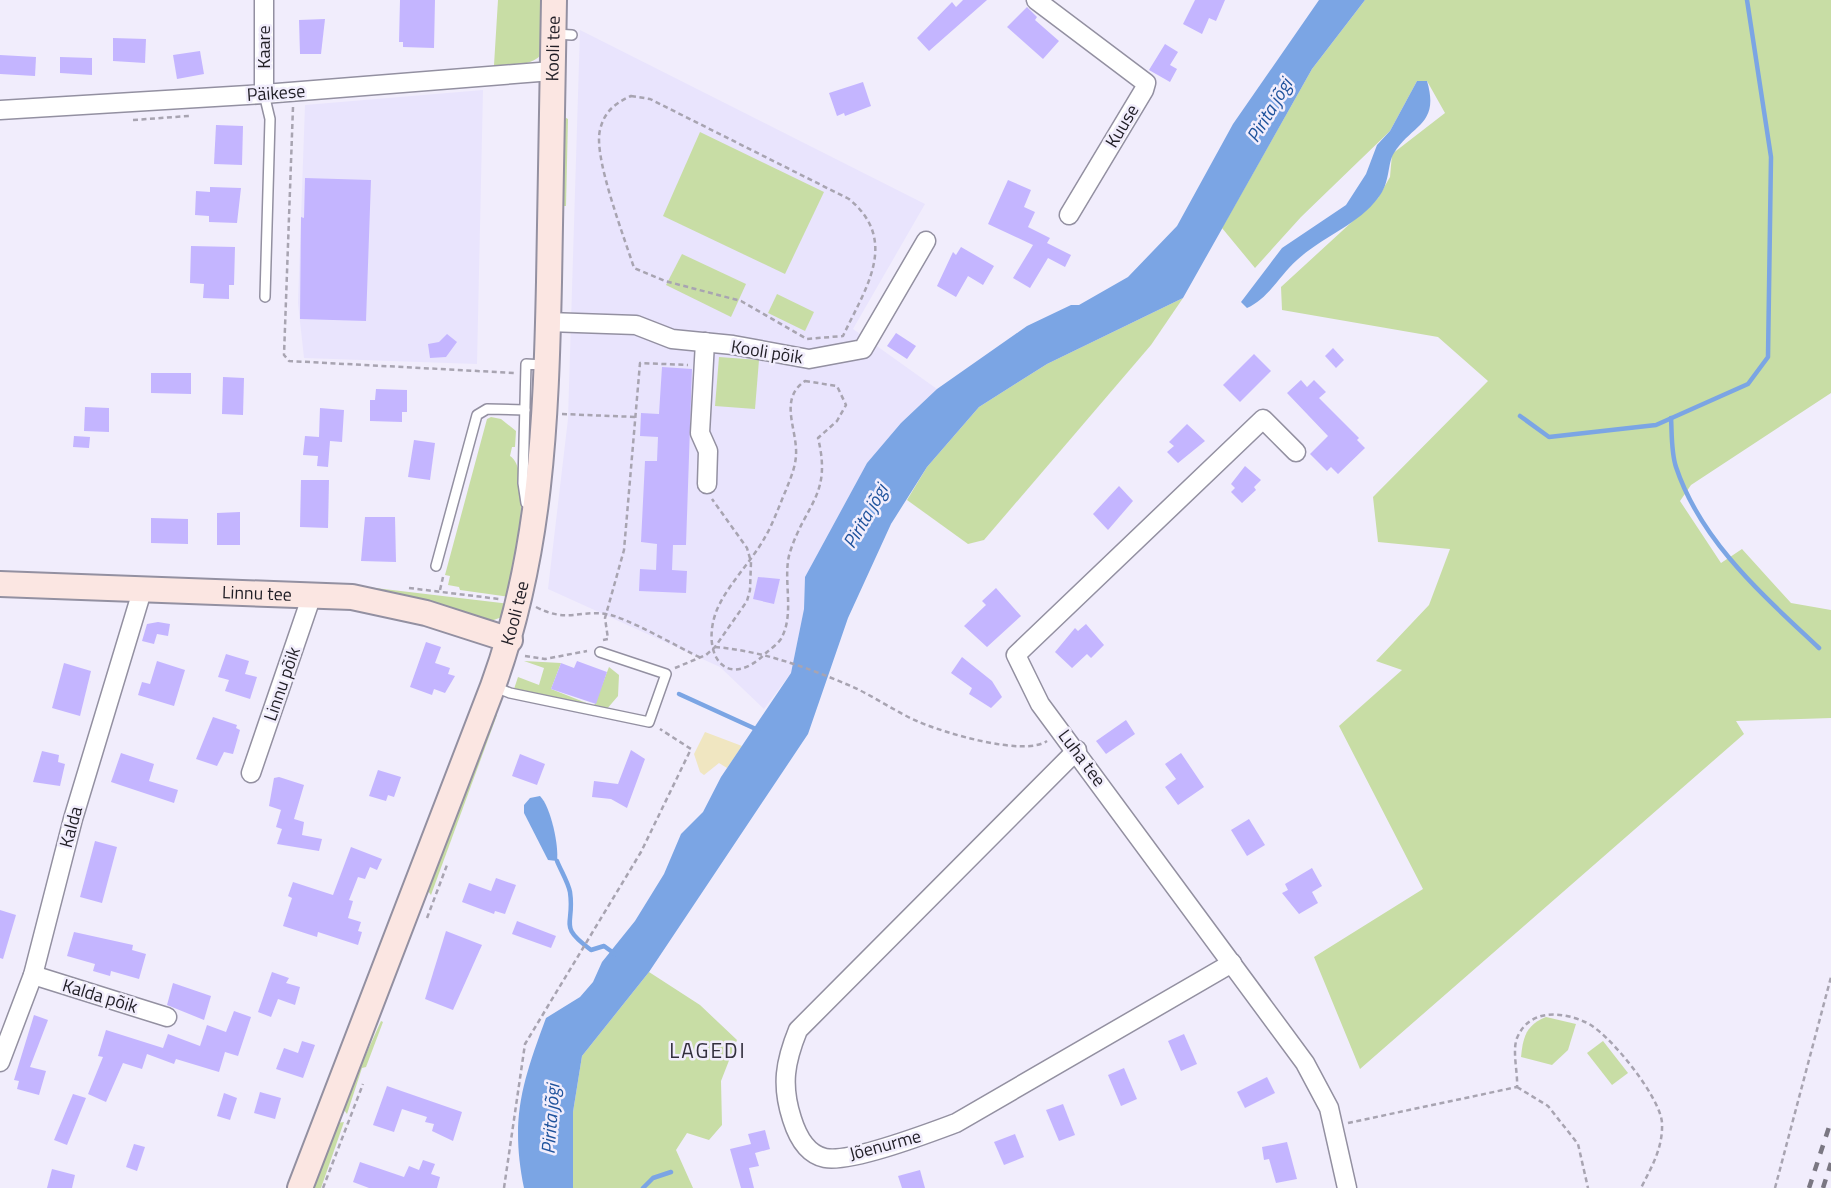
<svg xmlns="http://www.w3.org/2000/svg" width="1831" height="1188" viewBox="0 0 1831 1188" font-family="'Titillium Web',sans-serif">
<rect width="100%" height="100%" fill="#f1edfc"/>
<g fill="#e9e4fd">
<polygon points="580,30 925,204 853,329 937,389 901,423 867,463 805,577 804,609 791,673 764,709 720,667 548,589 568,419"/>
<polygon points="483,90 477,364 304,358 298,303 305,105"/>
</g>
<g fill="#c8dda5">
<path d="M498 0H546L541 55C529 67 510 65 494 65Z"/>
<polygon points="1365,0 1831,0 1831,393 1691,485 1680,501 1721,563 1742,549 1791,603 1831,610 1831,718 1736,721 1744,734 1360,1069 1314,957 1423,889 1339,726 1402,670 1376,661 1429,605 1450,549 1378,542 1373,497 1488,381 1438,337 1282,310 1281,287 1378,198 1390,177 1392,154 1445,113 1427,81 1417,81 1390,131 1301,217 1255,268 1222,228 1312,69"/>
<polygon points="561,115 568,119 566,206 562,206"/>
<polygon points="700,132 824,192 785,274 663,216"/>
<polygon points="682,254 746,284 731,317 666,285"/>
<polygon points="777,294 814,312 805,331 768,313"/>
<polygon points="1183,298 1151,345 984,540 968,544 907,500 927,467 979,407 1047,364"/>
<polygon points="719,357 759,360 755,409 715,406"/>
<path d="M491 417 501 419 516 431 515 447H512L510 456C533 470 514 569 510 597L460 590 459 587 448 585 450 576 445 575 487 419Z"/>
<polygon points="282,582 367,587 510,604 502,617 491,621 292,586"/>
<polygon points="524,661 561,663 551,689 594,706 609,667 619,675 618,696 606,710 514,689 518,677 539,685 544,668"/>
<polygon points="495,714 497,715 431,895 428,891 429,885"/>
<polygon points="649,972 700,1005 737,1040 721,1081 722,1125 709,1140 687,1133 676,1150 693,1188 573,1188 573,1112 582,1056"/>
<path d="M1546 1017 1576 1024 1568 1050 1552 1065 1521 1057C1523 1037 1526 1025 1546 1017Z"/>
<polygon points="381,1021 383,1022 366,1067 362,1068 347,1114 344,1110 345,1101"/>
<polygon points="1603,1041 1628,1073 1612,1085 1587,1053"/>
<polygon points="344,1122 321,1188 310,1188 337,1123"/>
</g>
<polygon fill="#f0e6c1" points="705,732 742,746 727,768 719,763 704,775 700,772 694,754"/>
<g fill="#7ba5e4">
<path d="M1319 0H1365L1312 69 1183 298 1047 364 979 407 927 467 891 524 848 618 808 734 649 972 582 1056 573 1112V1188H524C510 1119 522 1083 546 1018L580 997 593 982 602 962 635 921 664 874 681 834 703 812 721 777 791 673 804 609 805 577 867 463 901 423 937 389 1027 326 1071 305H1079L1128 277 1177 226 1233 124Z"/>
<path d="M1417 81H1427C1440 125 1412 124 1394 153 1387 163 1391 182 1378 198 1358 225 1322 237 1297 260 1279 276 1269 298 1247 308L1241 302 1282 248 1346 205 1366 174 1377 145 1390 131Z"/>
<path d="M540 796C551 807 559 846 557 861L548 860 524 813V805L530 798Z"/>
</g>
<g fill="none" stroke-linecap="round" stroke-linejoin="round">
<g stroke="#7ba5e4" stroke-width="4.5">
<polyline points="1520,416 1549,437 1656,425 1748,384 1768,357 1771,157 1747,0"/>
<path d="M1671 418C1672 433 1671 452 1676 467 1701 542 1764 596 1819 648"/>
<polyline points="679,694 758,730"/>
<path d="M557 861C561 871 568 882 570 892 575 926 557 925 591 950L604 946 615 954"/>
<polyline points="643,1188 653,1178 671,1172"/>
</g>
</g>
<g fill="#c4b5ff">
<polygon points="400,0 435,0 434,48 403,47 403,42 399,42"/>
<polygon points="963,0 987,0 929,51 917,38 952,2 956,7"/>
<polygon points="1195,0 1225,0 1216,21 1209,18 1202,34 1183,24"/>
<polygon points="1027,7 1037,17 1035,20 1059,41 1043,59 1007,27"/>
<polygon points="325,19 321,54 300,54 299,20"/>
<polygon points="113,38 146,39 145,63 113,61"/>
<polygon points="1165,44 1178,52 1170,65 1177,69 1170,82 1149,70"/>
<polygon points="200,51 204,74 177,79 173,55"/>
<polygon points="0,55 36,57 35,76 0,74"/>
<polygon points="60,57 92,58 92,75 60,73"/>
<polygon points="863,82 871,106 845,116 844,113 837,116 829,93"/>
<polygon points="216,125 243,126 242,165 214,164"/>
<polygon points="305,178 371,180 366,321 300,319 301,217 304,218"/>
<polygon points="1008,180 1031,190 1024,207 1035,212 1028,227 1050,238 1047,243 1071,255 1065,267 1048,258 1030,288 1013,278 1033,245 988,224"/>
<polygon points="210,187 241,188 237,223 209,222 209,216 195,215 196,191 210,192"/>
<polygon points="191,246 235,247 234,285 229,285 229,299 203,298 204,284 190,283"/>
<polygon points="961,247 994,266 983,285 968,276 956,297 937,286 953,252 956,255"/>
<polygon points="896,333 916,346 907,359 887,346"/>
<polygon points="447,334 457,342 446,357 430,358 428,344 439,342"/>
<polygon points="1333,348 1344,360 1336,368 1325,356"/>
<polygon points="1254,354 1271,371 1240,402 1223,385"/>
<polygon points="662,367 692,369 686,545 673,545 672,570 687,571 686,593 639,591 640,569 656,570 657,544 641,542 645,461 657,461 658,437 640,436 641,413 659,414"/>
<polygon points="151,373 191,373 191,394 151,393"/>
<polygon points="223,377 244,378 243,415 222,414"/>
<polygon points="1301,380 1307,387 1314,380 1326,392 1319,398 1359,438 1357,440 1365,448 1338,474 1331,467 1327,471 1310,454 1328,436 1287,393"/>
<polygon points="376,389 407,390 407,412 402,412 402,422 370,421 370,400 375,400"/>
<polygon points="85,407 109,408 109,432 84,431"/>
<polygon points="320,408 344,410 342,442 330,441 328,467 317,466 318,456 303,455 305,436 319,437"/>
<polygon points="1187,424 1205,441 1178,463 1167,452 1174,446 1169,442"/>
<polygon points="74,436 90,437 89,448 73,447"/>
<polygon points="414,440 435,443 430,480 408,477"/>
<polygon points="1245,466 1261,480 1254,487 1256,490 1242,503 1231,492 1235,488 1231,484"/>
<polygon points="301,480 329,480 328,528 300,527"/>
<polygon points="1119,486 1133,501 1108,530 1093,514"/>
<polygon points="240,512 240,545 217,545 217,513"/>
<polygon points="365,517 395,517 396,562 361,561"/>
<polygon points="151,518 188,519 188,544 151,543"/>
<polygon points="758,577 780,579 774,604 753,599"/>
<polygon points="996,588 1021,616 987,647 964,626 986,605 982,601"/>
<polygon points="158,622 170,624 168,636 157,634 154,644 142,641 147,624"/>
<polygon points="1086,624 1104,645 1091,658 1087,654 1072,668 1055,652 1075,628 1078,631"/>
<polygon points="426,642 441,647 435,663 450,668 448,674 455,676 445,693 434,689 432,695 410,687"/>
<polygon points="226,654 249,661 245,674 257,677 250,699 225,691 229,680 218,677"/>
<polygon points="962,657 992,681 1002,697 991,708 969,694 972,688 951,673"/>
<polygon points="157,661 185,670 174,706 138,695 142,682 150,684"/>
<polygon points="577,661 607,672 596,704 551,689 561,663 574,668"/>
<polygon points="64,663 91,671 80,716 52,708"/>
<polygon points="213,717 237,725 236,728 240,730 233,754 224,752 217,766 196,759"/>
<polygon points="1126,720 1135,734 1106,754 1096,741"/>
<polygon points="631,750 645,759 627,808 611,799 592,797 594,781 618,784"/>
<polygon points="42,751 59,755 58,762 65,764 60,786 33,782"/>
<polygon points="121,753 154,764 149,781 178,790 174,803 111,782"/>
<polygon points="1181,753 1204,787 1178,805 1165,787 1176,779 1165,764"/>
<polygon points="520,754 545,764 537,785 512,776"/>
<polygon points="378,770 401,777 394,797 388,795 386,801 369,796"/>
<polygon points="279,777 304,785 294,819 304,822 302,835 322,839 319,851 277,844 282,829 276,827 281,810 269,806 274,778"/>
<polygon points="1249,819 1265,845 1247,856 1231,830"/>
<polygon points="95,841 117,847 102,903 80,897"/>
<polygon points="351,847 382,859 377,870 370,867 365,879 358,877 349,900 353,901 348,918 361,922 358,931 362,932 358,945 318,932 317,937 283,926 292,898 288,896 293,882 333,895"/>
<polygon points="1312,868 1322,886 1312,892 1318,903 1299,914 1282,893 1288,890 1285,884"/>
<polygon points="496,878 516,885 505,914 495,911 494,914 462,902 469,883 491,891"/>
<polygon points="0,910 16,915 3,959 0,958"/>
<polygon points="517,921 556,936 551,948 512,934"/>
<polygon points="446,931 482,945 453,1010 425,999"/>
<polygon points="74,932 133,945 132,950 146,954 139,979 111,971 110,976 93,971 95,964 67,956"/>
<polygon points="272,972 289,978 286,983 300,987 295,1005 278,999 271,1017 258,1012"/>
<polygon points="173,983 211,996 204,1020 167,1005"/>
<polygon points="234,1011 251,1017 238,1056 225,1052 219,1072 176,1059 174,1064 147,1054 142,1069 123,1063 106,1102 88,1094 103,1057 98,1056 106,1030 163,1048 168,1034 200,1046 207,1025 226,1032"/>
<polygon points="34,1015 48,1020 30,1067 46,1071 39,1095 17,1089 19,1081 14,1080"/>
<polygon points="1184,1034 1197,1064 1181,1071 1168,1041"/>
<polygon points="302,1041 315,1045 303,1078 276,1069 284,1048 298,1053"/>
<polygon points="1124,1068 1137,1099 1121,1106 1108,1075"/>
<polygon points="1267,1077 1275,1093 1245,1108 1237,1092"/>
<polygon points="387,1086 462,1112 453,1141 432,1131 434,1124 425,1122 427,1117 402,1109 394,1132 373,1125"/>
<polygon points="260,1092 281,1098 275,1119 254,1113"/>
<polygon points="224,1093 237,1098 230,1120 217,1116"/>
<polygon points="73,1094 86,1098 67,1145 54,1140"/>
<polygon points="1063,1104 1075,1135 1059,1141 1046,1110"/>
<polygon points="765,1130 770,1149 755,1153 759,1166 749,1168 754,1188 741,1188 730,1149 751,1144 748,1134"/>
<polygon points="1015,1134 1024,1157 1004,1165 994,1142"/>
<polygon points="1287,1142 1297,1179 1276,1183 1269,1159 1264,1160 1262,1147"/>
<polygon points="134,1144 145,1147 137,1171 126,1167"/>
<polygon points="423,1160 435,1164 431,1174 440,1177 437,1188 369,1188 353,1182 360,1162 404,1177 409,1166 419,1170"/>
<polygon points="52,1169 75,1175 72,1188 47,1188"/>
<polygon points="920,1170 925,1188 902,1188 898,1176"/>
</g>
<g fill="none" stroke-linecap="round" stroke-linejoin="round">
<defs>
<g id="lane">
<polyline points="555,34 572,35"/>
<polyline points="264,94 270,119 265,297"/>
<polyline points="526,503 523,483 526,364 544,365"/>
<polyline points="436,566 477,415 487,409 525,410"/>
<polyline points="495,687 510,693 649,722 666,674 600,652"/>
</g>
<g id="street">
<polyline points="1036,0 1146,83 1144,90 1069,215"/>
<polyline points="264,94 264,0"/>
<polyline points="0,110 264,94 552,71"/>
<polyline points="548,322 636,325 672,339 733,345 809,359 863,349 926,241"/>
<polyline points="705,342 700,433 708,451 707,484"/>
<polyline points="1296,452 1263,419 1016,655 1040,704 1305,1063 1329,1108 1347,1188"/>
<path d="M1077 750 798 1030C785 1062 781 1085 792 1119 797 1135 806 1154 825 1158 851 1163 929 1133 956 1123L1232 963"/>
<polyline points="251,773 312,595"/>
<polyline points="33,975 167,1017"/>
<polyline points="0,1062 33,975 73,819 142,591"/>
</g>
<g id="secondary">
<path id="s1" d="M0 584 352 597 426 613 510 640"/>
<path id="s2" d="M300 1188 493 686C541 554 546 422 549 282 550 188 552 94 554 0"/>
</g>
</defs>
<use href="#lane" stroke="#9390a1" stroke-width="12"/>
<use href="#street" stroke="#9390a1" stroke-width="21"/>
<use href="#secondary" stroke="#9390a1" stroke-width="28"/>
<g stroke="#a8a4b1" stroke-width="2.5" stroke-dasharray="5 3.5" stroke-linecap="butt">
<path d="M631 96 650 99 849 199C900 241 865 289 843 336L807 339 741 301 665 281 634 268C625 239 593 157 600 130 604 112 615 103 631 96Z"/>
<polyline points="293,107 284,355 289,361 515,373"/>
<polyline points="133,120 189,116"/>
<path d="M805 381 837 386 846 405 837 421 818 438C832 495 806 503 790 552 782 578 795 611 782 637 780 642 772 648 767 652 727 692 702 656 715 615 723 590 751 562 764 539 773 524 779 506 786 490 791 477 797 464 796 449 795 425 780 398 805 381Z"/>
<polyline points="562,414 636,417"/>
<polyline points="409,588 499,599"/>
<polyline points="440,590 443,577"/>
<path d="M536 607C567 623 578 610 606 614 624 616 680 648 701 658"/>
<polyline points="603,640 608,639 605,618 624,550 640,363 688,365"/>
<path d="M715 647C763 651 809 668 853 687 875 697 896 712 919 722 945 733 1024 757 1047 741"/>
<polyline points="525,656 545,659 587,651"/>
<polyline points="675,668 706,655 715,647 747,601 750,590 751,562 747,548 712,499"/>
<polyline points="427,918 447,865"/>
<polyline points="1517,1087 1548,1106 1578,1144 1588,1188"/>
<path d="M1348 1123 1517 1087C1518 1073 1512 1051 1517 1038 1529 1009 1561 1011 1585 1022 1608 1031 1661 1098 1662 1123 1663 1148 1652 1166 1641 1188"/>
<polyline points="323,1188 363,1084"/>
<polyline points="504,1188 525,1044 641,852 691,749 660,729"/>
<polyline points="1775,1188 1831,977"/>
</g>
<use href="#lane" stroke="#fff" stroke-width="9"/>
<use href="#street" stroke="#fff" stroke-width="18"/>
<use href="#secondary" stroke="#fbe6e2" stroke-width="24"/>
<g stroke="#7a7782" stroke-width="4.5" stroke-dasharray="9 9" stroke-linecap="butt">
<polyline points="1809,1188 1831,1121"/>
<polyline points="1823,1188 1831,1163"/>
</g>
</g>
<g text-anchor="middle" stroke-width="5" stroke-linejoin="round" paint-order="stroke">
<g font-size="18" fill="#201e25" stroke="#f1edfc">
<text transform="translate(264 47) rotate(-90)" y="6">Kaare</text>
<text dy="6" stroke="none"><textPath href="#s2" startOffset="1181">Kooli tee</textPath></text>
<text transform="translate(276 93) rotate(-4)" y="6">Päikese</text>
<text transform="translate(1122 126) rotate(-59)" y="6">Kuuse</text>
<text transform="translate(767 352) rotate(9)" y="6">Kooli põik</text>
<text dy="6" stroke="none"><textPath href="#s1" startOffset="257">Linnu tee</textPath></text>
<text dy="6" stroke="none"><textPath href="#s2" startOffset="614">Kooli tee</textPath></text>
<text transform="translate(282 684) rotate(-71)" y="6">Linnu põik</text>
<text transform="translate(1082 758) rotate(53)" y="6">Luha tee</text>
<text transform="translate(71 827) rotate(-75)" y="6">Kalda</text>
<text transform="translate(100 996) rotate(17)" y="6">Kalda põik</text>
<text transform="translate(885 1145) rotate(-15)" y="6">Jõenurme</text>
</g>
<g font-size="19" font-style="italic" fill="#1e529c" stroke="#f1edfc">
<text transform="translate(1269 110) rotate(-59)" y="7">Pirita jõgi</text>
<text transform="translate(865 516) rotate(-60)" y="7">Pirita jõgi</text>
<text transform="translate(550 1119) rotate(-86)" y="7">Pirita jõgi</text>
</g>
<g font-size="21" letter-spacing="2" fill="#322f3d" stroke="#f1edfc">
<text x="708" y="1058">LAGEDI</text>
</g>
</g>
</svg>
